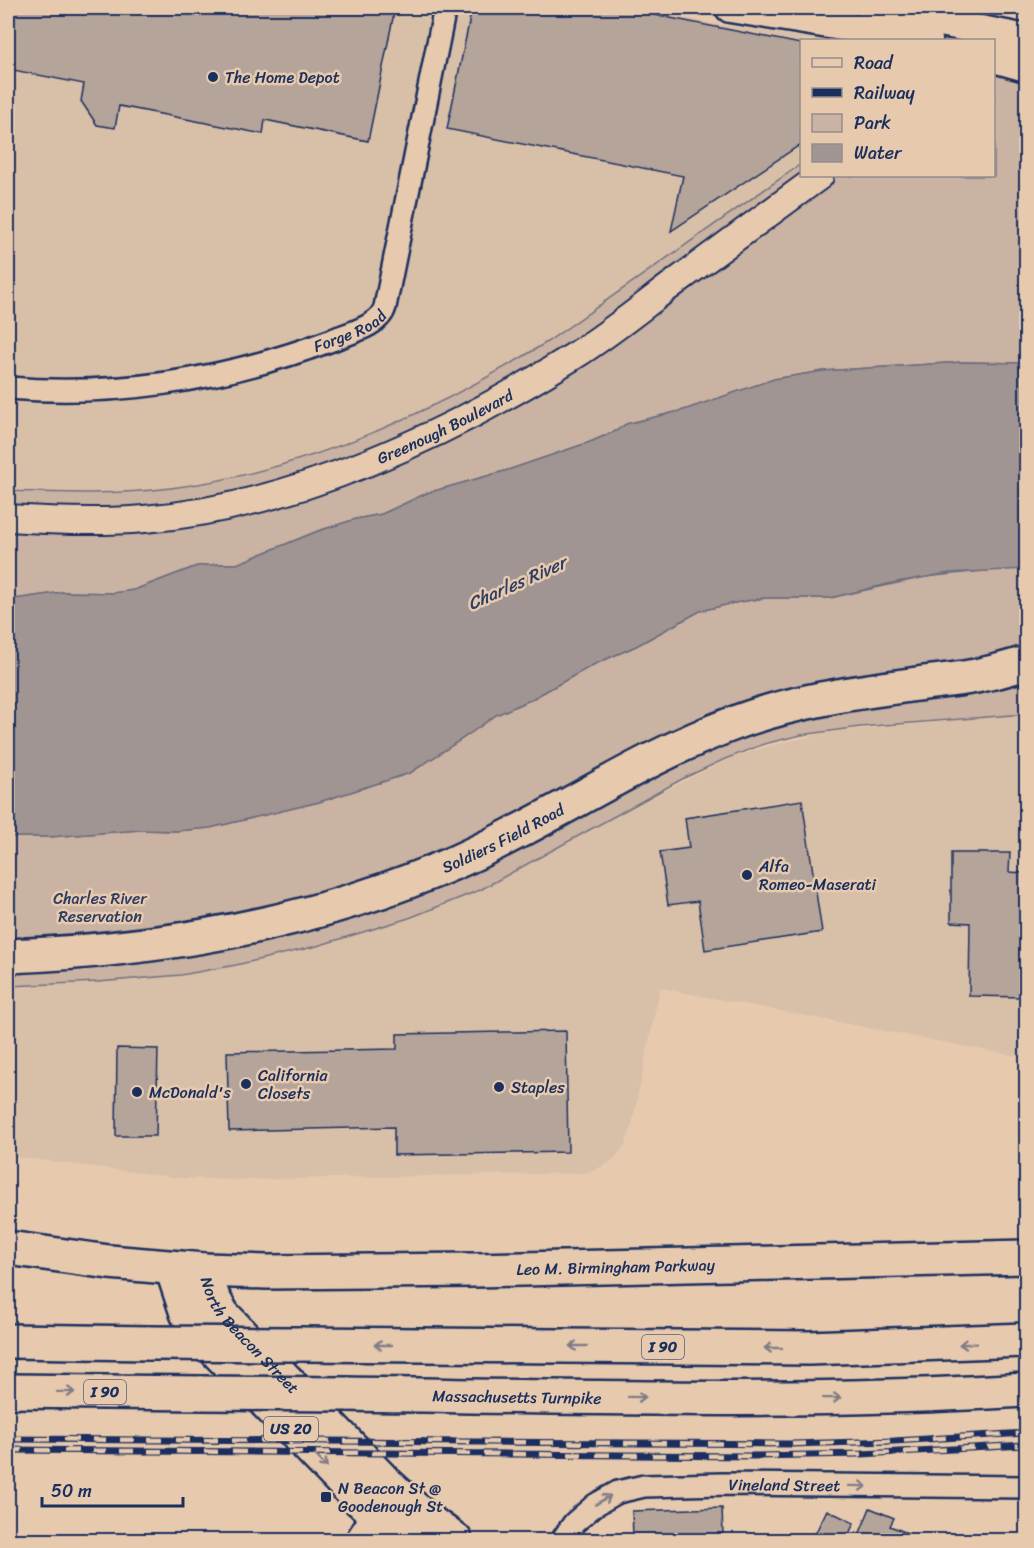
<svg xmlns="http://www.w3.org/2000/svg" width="1034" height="1548" viewBox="0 0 1034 1548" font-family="Sriracha,sans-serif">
<rect width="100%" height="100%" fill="#e7caae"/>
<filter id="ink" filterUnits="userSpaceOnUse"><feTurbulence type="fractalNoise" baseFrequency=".0167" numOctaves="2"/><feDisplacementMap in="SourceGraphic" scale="12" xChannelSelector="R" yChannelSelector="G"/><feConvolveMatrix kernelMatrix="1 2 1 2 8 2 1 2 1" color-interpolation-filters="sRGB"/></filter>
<g filter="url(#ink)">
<g fill="#d8bfa8">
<polygon points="8,8 629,8 715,24 823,40 802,40 801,164 563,332 508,367 401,423 282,464 241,475 172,488 115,492 88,494 8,491"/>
<polygon points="1026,714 1026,1058 660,988 631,1129 624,1147 612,1161 593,1171 582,1173 238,1180 179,1178 8,1156 8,984 607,819 733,757 769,746 829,732"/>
</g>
<g fill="#cab3a2" stroke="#727180" stroke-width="1.5">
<path d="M994 74 1026 81V363L963 362 823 371 774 379 684 410 626 424 616 431 590 442 508 470 427 493 382 514 356 519 318 531 237 564H220L197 566 134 590 113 593 63 592 8 600V491C62 493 117 495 171 488 306 471 433 413 547 342L801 164 802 176H994Z"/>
<polygon points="1001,569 1026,569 1026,714 860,727 801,735 764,744 725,759 684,778 480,890 409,918 317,946 236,965 181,975 98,982 8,986 8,837 49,837 140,830 176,831 210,828 319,802 410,773 468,735 496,715 530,700 593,665 636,646 700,611 734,603 764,598 830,598 925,577"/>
</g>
<polygon fill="#a19593" stroke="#6b6c7e" stroke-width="1.5" points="963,362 1026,363 1026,569 950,573 897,582 830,598 764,598 734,603 700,611 636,646 593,665 530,700 496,715 468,735 410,773 319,802 210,828 176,831 140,830 49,837 8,837 8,600 63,592 113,593 134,590 197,566 220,564 237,564 318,531 356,519 382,514 427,493 508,470 590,442 616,431 626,424 684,410 774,379 823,371"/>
<g fill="#b4a49a" stroke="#1b2f5e" stroke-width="1.5">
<polygon points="8,8 395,8 368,141 265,120 263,134 119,106 115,128 97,125 81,101 84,84 8,69"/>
<polygon points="472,8 620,8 801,44 801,144 671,231 683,176 447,129"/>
<polygon points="802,800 822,932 705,950 698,901 668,905 660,852 689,848 685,818"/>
<polygon points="951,853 1010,853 1009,872 1026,873 1026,997 969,996 970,923 951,922"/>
<polygon points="566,1031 568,1152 394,1155 394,1127 229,1131 227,1052 397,1049 397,1034"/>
<polygon points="117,1048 158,1049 156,1136 116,1136"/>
<polygon points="722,1508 723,1534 633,1537 632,1511"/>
<polygon points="870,1508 894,1518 890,1526 925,1540 857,1540"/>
<polygon points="827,1510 854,1523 846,1540 812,1540"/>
</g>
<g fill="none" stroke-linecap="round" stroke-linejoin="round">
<defs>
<g id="minor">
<path id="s1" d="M8 388C118 397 228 379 332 340 349 333 380 326 385 307L445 8"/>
<polyline points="356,1540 380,1503"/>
<path id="s2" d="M562 1540 574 1523 595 1505 618 1492 644 1486 722 1484 1026 1487"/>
</g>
<g id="tertiary">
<path id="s3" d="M8 518C53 521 98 523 144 519 294 507 448 435 574 356 606 336 636 312 666 289 718 251 769 213 820 176"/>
</g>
<g id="secondary">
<polyline points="730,8 928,40"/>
<polyline points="871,8 1026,39"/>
<polyline points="994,58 1026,67"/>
</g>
<g id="primary">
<path id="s4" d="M8 956C162 950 316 924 458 861 551 820 636 760 732 724 789 702 851 693 910 685 935 681 961 680 985 674 999 671 1013 667 1026 663"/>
<path id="s5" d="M8 1248 109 1262 204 1270 267 1272 475 1270 1026 1257"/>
<polyline points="172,1268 187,1313 202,1336 360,1500 407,1540"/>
<path id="s6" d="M204 1270 213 1298 223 1315 384 1481 426 1519 455 1540"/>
</g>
<g id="motorway">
<polyline points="8,1341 150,1343"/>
<polyline points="298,1344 809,1348 1026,1340"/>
<polyline points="8,1391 202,1393"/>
<path id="s7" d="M347 1394C574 1397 800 1404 1026 1390"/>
</g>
</defs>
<use href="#minor" stroke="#1b2f5e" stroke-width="26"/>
<use href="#tertiary" stroke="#1b2f5e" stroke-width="30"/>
<use href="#secondary" stroke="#1b2f5e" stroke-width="33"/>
<use href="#primary" stroke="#1b2f5e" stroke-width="38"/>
<use href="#motorway" stroke="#1b2f5e" stroke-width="38"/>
<use href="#minor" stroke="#e7caae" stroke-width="21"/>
<use href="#tertiary" stroke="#e7caae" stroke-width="26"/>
<use href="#secondary" stroke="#e7caae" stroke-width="28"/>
<use href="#primary" stroke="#e7caae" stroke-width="33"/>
<use href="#motorway" stroke="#e7caae" stroke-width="33"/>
<defs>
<g id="rail">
<polyline points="8,1439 791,1444 894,1441 1026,1433"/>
<polyline points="8,1450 754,1456 862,1454 1026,1445"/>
</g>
</defs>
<use href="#rail" stroke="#1b2f5e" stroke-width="7"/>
<use href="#rail" stroke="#e7caae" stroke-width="4.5" stroke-dasharray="14" stroke-linecap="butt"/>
<defs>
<g id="motorway-bridge">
<polyline points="150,1343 298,1344"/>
<polyline points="202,1393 347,1394"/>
</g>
</defs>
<use href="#motorway-bridge" stroke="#1b2f5e" stroke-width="38" stroke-linecap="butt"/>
<use href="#motorway-bridge" stroke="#e7caae" stroke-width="33"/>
</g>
<defs><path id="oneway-shaft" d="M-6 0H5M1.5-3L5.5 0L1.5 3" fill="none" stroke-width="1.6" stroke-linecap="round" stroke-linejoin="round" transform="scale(1.5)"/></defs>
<g stroke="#817c86">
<use href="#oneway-shaft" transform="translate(968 1344) rotate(177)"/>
<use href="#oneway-shaft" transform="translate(383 1345) rotate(-180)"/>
<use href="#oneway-shaft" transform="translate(578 1346) rotate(-180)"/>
<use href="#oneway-shaft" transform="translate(773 1348) rotate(-180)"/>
<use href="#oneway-shaft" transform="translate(66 1392) rotate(1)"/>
<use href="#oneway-shaft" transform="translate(637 1397) rotate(1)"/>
<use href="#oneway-shaft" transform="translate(832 1398) rotate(-1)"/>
<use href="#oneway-shaft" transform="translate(321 1461) rotate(46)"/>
<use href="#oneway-shaft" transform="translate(858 1486) rotate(1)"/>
<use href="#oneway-shaft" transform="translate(603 1500) rotate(-31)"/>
</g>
</g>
<g fill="#1b2f5e" stroke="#e7caae" stroke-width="2">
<circle cx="213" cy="77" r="6"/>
<circle cx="747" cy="875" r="6"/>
<circle cx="246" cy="1084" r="6"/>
<circle cx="499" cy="1087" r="6"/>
<circle cx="137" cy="1092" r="6"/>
<rect x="320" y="1491" width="12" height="12" rx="3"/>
</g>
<g text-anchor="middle" stroke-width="5" stroke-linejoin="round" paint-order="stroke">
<g fill="#e7caae" stroke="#585e76" stroke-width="1.5">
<rect x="642" y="1335" width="42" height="24" rx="4.5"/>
<rect x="84" y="1380" width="42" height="24" rx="4.5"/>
<rect x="264" y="1417" width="54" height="24" rx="4.5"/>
</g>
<g font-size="15" font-weight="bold" fill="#1b2f5e">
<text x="663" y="1352">I 90</text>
<text x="105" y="1397">I 90</text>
<text x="291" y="1434">US 20</text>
</g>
<g font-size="16" fill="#1b2f5e" stroke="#e7caae" text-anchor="start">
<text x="225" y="83">The Home Depot</text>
<text x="759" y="872">Alfa<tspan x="759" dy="18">Romeo-Maserati</tspan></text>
<text x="258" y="1081">California<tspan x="258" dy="18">Closets</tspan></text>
<text x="511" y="1093">Staples</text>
<text x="149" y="1098">McDonald's</text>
<text x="338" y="1494">N Beacon St @<tspan x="338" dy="18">Goodenough St</tspan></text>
</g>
<g font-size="16" fill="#1b2f5e" stroke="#e7caae">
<text dy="6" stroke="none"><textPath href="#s1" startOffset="350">Forge Road</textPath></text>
<text dy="6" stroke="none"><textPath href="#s3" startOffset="453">Greenough Boulevard</textPath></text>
<text dy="6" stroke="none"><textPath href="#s4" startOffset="513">Soldiers Field Road</textPath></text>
<text dy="6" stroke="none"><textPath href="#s5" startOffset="609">Leo M. Birmingham Parkway</textPath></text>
<text dy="6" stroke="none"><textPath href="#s6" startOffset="81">North Beacon Street</textPath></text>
<text dy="6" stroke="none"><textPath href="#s7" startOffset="170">Massachusetts Turnpike</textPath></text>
<text dy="6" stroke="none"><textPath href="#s2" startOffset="242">Vineland Street</textPath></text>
</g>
<g font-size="16" fill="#2c3c65" stroke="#e7caae">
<text x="100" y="904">Charles River<tspan x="100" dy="18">Reservation</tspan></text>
</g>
<g font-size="18" font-style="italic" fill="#2f3e66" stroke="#e7caae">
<text transform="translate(517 583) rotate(-24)" y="6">Charles River</text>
</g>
</g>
<rect width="1034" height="1548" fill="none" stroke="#e7caae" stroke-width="30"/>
<rect x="15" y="15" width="1004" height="1518" fill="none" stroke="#1b2f5e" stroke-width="2" filter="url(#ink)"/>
<rect x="800" y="39" width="195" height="138" fill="#e7caae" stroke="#958c8e" stroke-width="1.5"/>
<rect x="812" y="58" width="30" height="9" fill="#e7caae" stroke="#958c8e" stroke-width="1.5"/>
<text x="854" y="69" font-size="18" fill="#1b2f5e">Road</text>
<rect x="812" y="88" width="30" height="9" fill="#1b2f5e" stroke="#958c8e" stroke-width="1.5"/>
<text x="854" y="99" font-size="18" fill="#1b2f5e">Railway</text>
<rect x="812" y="114" width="30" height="18" fill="#cab3a2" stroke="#958c8e" stroke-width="1.5"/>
<text x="854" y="129" font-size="18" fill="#1b2f5e">Park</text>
<rect x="812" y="144" width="30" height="18" fill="#a19593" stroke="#958c8e" stroke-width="1.5"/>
<text x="854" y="159" font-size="18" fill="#1b2f5e">Water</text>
<path d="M42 1497v9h141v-9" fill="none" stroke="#1b2f5e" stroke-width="3"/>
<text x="51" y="1497" font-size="18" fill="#1b2f5e" stroke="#e7caae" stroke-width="4.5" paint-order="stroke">50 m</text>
</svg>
